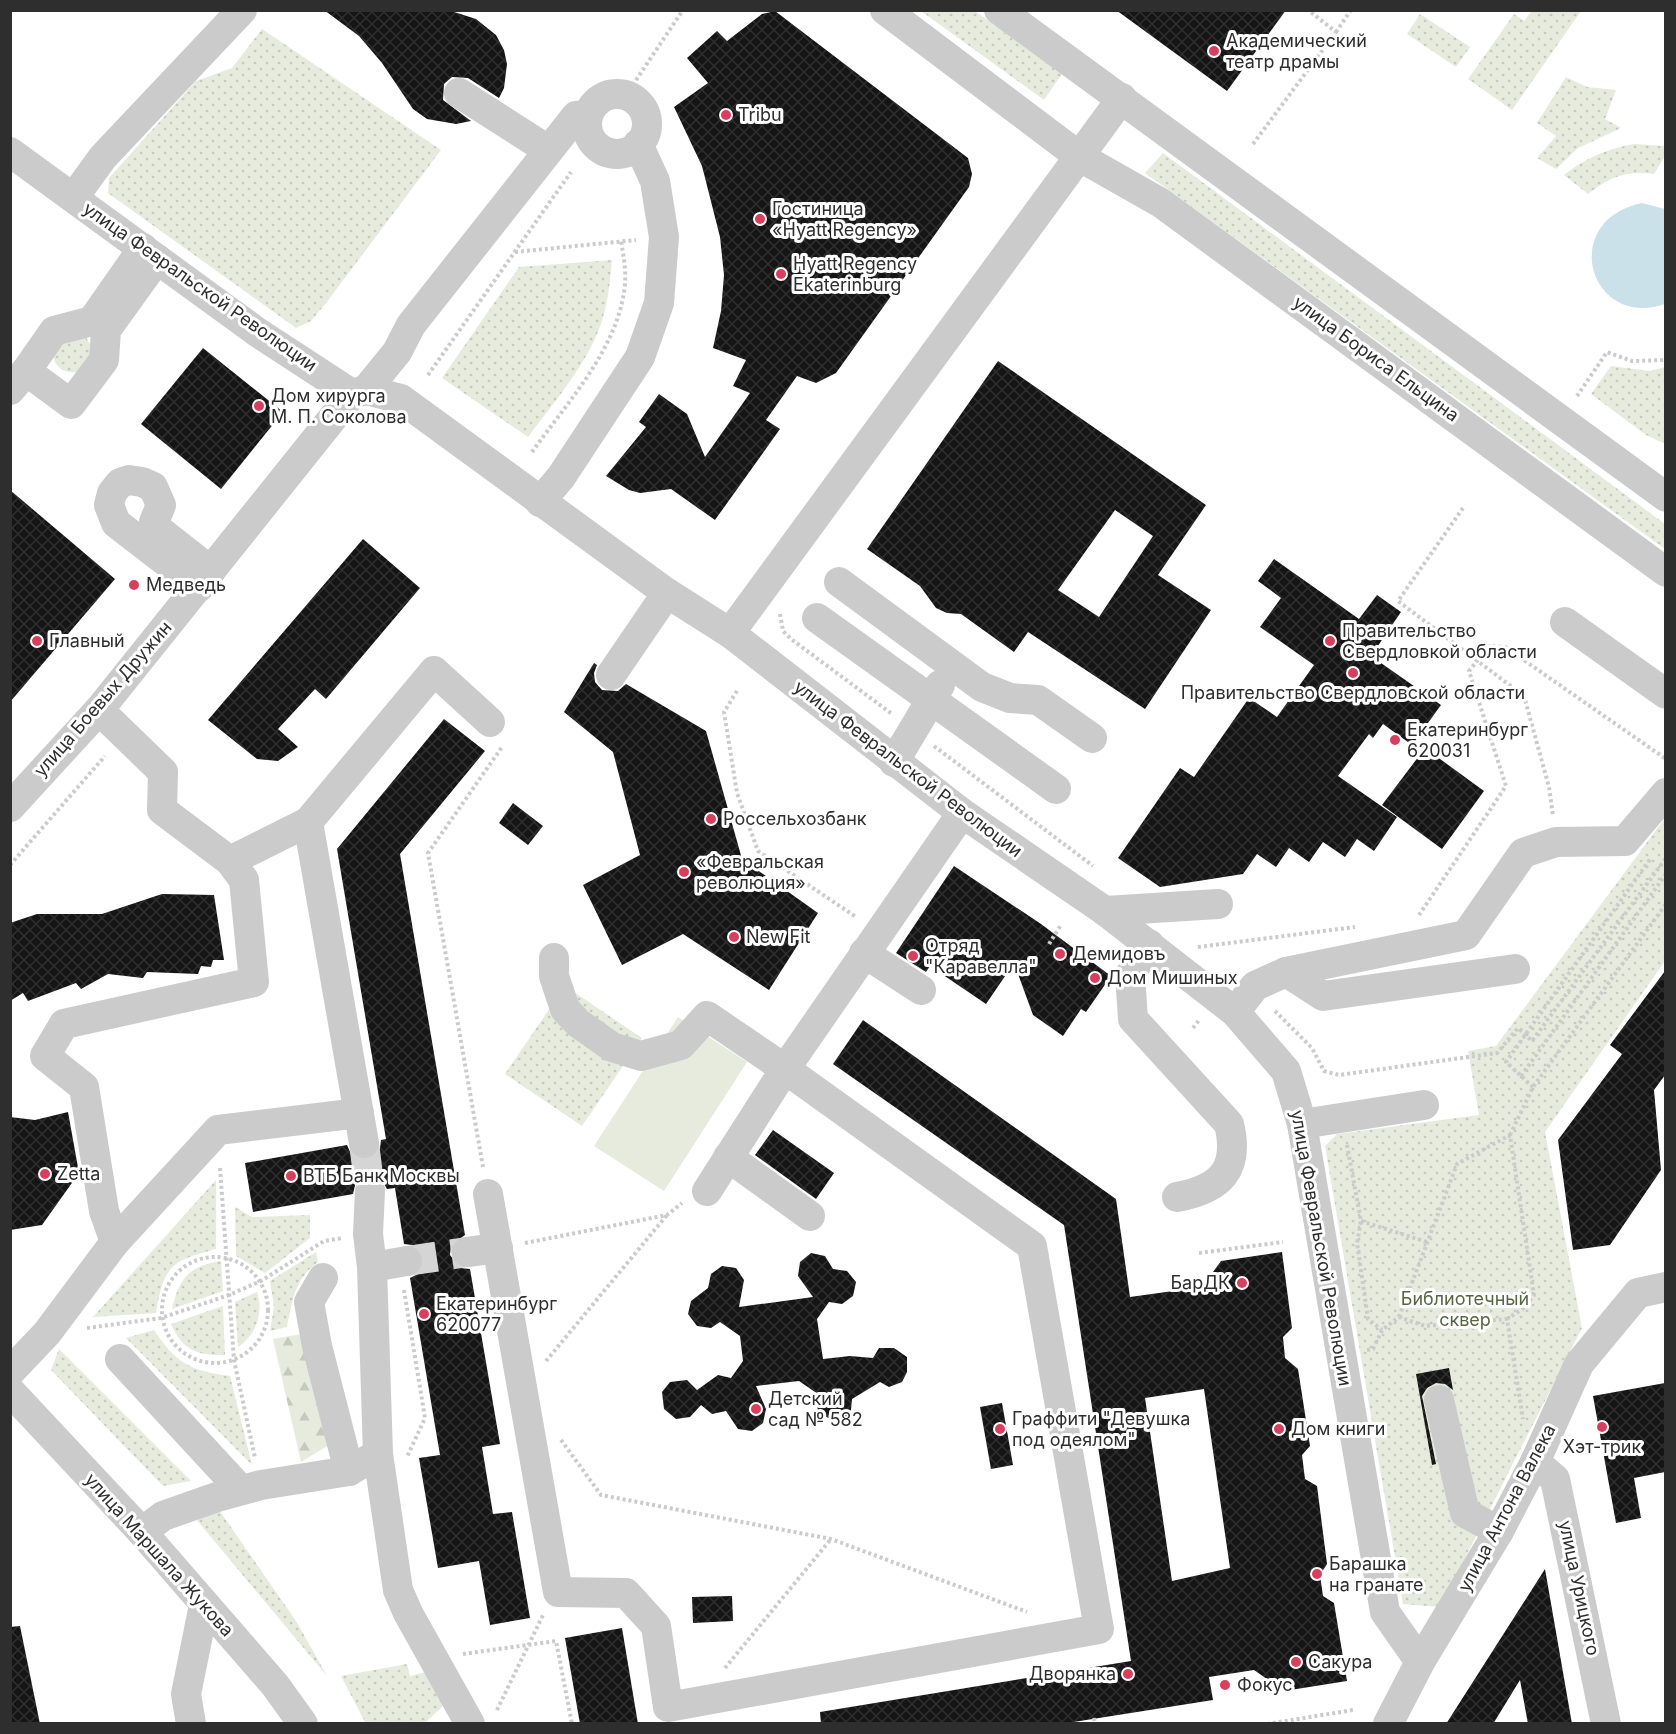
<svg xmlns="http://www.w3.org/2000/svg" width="1676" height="1734" viewBox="0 0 1676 1734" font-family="Inter,sans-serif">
<defs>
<pattern id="grass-dots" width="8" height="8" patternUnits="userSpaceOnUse" patternTransform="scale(1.5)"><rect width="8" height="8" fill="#e6ebdd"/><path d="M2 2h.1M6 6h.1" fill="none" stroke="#c6cabe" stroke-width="1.8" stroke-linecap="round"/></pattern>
<pattern id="forest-firs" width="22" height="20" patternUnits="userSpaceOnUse" patternTransform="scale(1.5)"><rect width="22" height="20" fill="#e6ebdd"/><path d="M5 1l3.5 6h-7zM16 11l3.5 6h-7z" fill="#c6cabe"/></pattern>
<pattern id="building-cross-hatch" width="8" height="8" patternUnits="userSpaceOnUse" patternTransform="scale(1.5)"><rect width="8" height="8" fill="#151515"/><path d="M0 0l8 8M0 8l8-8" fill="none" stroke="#2f2f2f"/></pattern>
</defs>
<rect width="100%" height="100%" fill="#fff"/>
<g fill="url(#grass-dots)">
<polygon points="921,11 975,11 1062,74 1044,100"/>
<polygon points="1581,11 1512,110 1468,79 1514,14 1524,21 1532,11"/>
<polygon points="1420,14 1470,47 1456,67 1407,34"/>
<polygon points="262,29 441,150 326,303 311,321 296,328 108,193 109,178 196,81 232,68"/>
<polygon points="1566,77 1587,87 1616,90 1605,119 1621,128 1578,148 1556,169 1537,158 1556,136 1537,123"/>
<path d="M1634 144 1665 146V156L1654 174C1627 170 1609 177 1588 194L1564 175C1585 158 1607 149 1634 144Z"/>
<polygon points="1163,153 1665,524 1665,549 1145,173"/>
<path d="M612 260C610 282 608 303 601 324 586 366 554 402 528 437L442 378 519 267Z"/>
<path d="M86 337 93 349 81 371C63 376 51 365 53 347Z"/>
<polygon points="1611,366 1650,371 1665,367 1665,444 1646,435 1591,394"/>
<polygon points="1665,818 1665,961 1545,1132 1582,1328 1440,1607 1403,1604 1325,1146 1337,1134 1479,1115 1468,1051 1496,1046"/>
<polygon points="565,986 642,1038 582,1126 505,1074"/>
<path d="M216 1180V1249C171 1261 164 1265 156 1313L93 1317Z"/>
<polygon points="235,1207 252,1217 310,1215 310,1238 265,1273 236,1256"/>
<path d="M316 1252 318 1262C294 1280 293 1299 287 1327L270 1331 274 1307 270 1281Z"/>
<path d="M221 1261 223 1291 172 1309C179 1278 189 1266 221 1261Z"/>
<path d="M257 1292C264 1313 256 1335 238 1347L235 1302Z"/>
<path d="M223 1306 225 1355C198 1356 182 1350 171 1324Z"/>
<path d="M154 1330C176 1363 190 1371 230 1376L252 1465 126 1338Z"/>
<polygon points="59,1349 191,1481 163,1486 51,1370"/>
<polygon points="217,1507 296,1621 327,1676 196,1519"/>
<polygon points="407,1664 410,1676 430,1671 445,1704 425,1723 365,1722 341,1676"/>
</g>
<polygon fill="url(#forest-firs)" points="302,1334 334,1442 301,1462 273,1339"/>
<polygon fill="#e6ebdd" points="678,1017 747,1062 664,1191 594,1146"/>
<path fill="#cbe1e9" d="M1642 203 1665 209V304C1590 330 1557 221 1642 203Z"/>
<g fill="url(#building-cross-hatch)" fill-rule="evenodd">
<polygon points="324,10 448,10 476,19 496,35 504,50 507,64 504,88 499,98 468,78 452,77 444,84 443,100 471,121 456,124 427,119 413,109 382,63 359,36"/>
<polygon points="1116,10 1286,10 1227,91"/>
<polygon points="775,11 968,158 972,174 969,187 836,373 816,383 797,376 766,420 780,429 715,520 671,489 640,493 629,490 606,476 646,427 639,422 659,394 687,414 705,457 750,393 733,386 746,360 713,348 721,311 724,275 720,237 702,166 674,107 708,83 687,58 717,31 727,41 762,14"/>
<polygon points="203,348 283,412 221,489 141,424"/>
<path d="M998 361 1206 505 1158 575 1211 610 1145 709 1028 632 1014 652 961 614 947 613 936 608 920 586 867 549ZM1115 510 1153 536 1099 617 1058 590Z"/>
<polygon points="10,490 115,579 10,702"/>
<polygon points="363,539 420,588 326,699 315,689 278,729 298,747 278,761 257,759 208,720"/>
<polygon points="1274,559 1359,619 1377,595 1401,612 1371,656 1441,705 1412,745 1383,724 1373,738 1369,734 1338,776 1397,817 1374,851 1357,839 1345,857 1323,842 1309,862 1289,848 1276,867 1257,854 1243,874 1160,887 1118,858 1180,768 1194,777 1249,698 1277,717 1314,665 1260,627 1281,598 1258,581"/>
<polygon points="594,663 597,665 594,673 595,682 602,690 618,691 626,684 706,731 742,859 818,913 769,990 683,934 622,965 583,885 640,855 613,752 564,712"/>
<polygon points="444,719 485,751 400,854 465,1235 451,1245 450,1255 460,1268 470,1269 500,1444 482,1447 493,1514 512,1512 530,1618 490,1625 479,1561 438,1568 419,1458 440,1455 410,1278 418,1274 424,1259 420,1250 412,1245 404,1244 395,1188 387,1189 380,1177 370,1174 356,1181 353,1194 253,1212 245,1163 347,1145 351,1154 366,1160 375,1156 380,1148 381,1140 386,1139 337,849"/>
<polygon points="1425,748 1484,791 1442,849 1382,805"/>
<polygon points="513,803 543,826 528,845 499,823"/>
<polygon points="954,866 1041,924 1111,976 1086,1012 1081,1009 1063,1036 1033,1015 1014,963 986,1004 930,966 926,972 896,953"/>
<polygon points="162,894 214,895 224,960 213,960 211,967 201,966 198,974 147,972 143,978 108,974 81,989 76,983 28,1001 23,993 10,1001 10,923 37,914 102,914"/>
<polygon points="1665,971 1665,1075 1654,1090 1661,1170 1610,1245 1573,1250 1558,1140 1622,1054 1610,1045"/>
<path d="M863 1020 1116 1199 1130 1297 1202 1287 1221 1261 1282 1252 1292 1328 1283 1337 1285 1358 1298 1369 1310 1446 1302 1455 1305 1479 1317 1486 1327 1564 1320 1575 1323 1596 1334 1603 1347 1681 1284 1691 1254 1670 1209 1677 1213 1700 1061 1724H821L820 1712 1131 1661 1064 1225 833 1064ZM1204 1389 1230 1568 1172 1581 1145 1398Z"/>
<polygon points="68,1112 79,1173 42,1225 10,1230 10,1117 35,1120"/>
<polygon points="773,1130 834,1173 816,1199 755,1155"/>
<polygon points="811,1253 825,1256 833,1269 847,1271 856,1282 853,1296 842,1304 829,1302 817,1319 823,1359 850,1356 873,1358 879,1348 894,1348 907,1357 907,1372 902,1382 889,1387 880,1382 852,1399 851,1410 844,1419 831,1420 818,1411 815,1392 799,1381 756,1386 766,1409 763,1423 752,1431 738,1429 726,1411 712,1414 701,1405 690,1417 676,1419 664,1409 662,1392 670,1382 687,1380 697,1390 718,1375 731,1378 743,1361 740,1336 720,1322 711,1328 697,1326 688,1314 691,1301 708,1288 711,1274 722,1266 736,1268 744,1280 739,1307 813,1297 798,1276 800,1262"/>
<polygon points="1449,1368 1453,1390 1445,1384 1436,1383 1427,1388 1422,1396 1436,1464 1432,1465 1416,1374"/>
<polygon points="1665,1383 1665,1472 1634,1478 1641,1518 1616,1523 1593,1396"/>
<polygon points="1002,1403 1013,1465 991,1469 980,1407"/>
<polygon points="1545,1569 1572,1724 1528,1724 1520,1680 1493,1724 1446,1724"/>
<polygon points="732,1596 733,1621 693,1623 692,1597"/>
<polygon points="20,1626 40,1724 10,1724 10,1627"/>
<polygon points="622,1628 638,1724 580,1724 565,1638"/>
</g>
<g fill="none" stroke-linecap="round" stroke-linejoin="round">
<g stroke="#d5d5d5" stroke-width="30" stroke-dasharray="30 15" stroke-linecap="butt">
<polyline points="364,1143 370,1191"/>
<polyline points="407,1261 467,1252"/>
</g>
<g stroke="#cbcbcb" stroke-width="4" stroke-dasharray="3 3" stroke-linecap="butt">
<polyline points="1336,32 1351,10"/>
<polyline points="626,95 683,10"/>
<polyline points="1253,144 1336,32 1308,10"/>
<polyline points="515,252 636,240"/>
<polyline points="428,375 571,172"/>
<polyline points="1577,396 1607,352 1632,361 1666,360"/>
<path d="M532 452C566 404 615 352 624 292 627 275 624 258 621 241"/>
<polyline points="1463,508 1398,601 1524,696 1549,787 1553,816"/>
<polyline points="780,614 783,631 791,639 892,714"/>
<polyline points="737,691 724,712 737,793 758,851 856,917"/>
<polyline points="934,746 1093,866"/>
<polyline points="10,865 105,756"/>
<polyline points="1419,915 1506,786 1469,671 1489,646 1505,647 1666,759"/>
<polyline points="1049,944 1061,925"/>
<polyline points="1198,947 1355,927"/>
<polyline points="1275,1011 1312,1048 1324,1071 1339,1075 1497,1053 1518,1028 1532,1041 1666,858"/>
<polyline points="1193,1028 1200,1019"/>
<polyline points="1521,1076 1666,874"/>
<polyline points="1533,1087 1506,1062 1651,858"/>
<polyline points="1510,1135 1533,1087 1666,904"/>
<polyline points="1347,1145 1361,1221 1357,1243 1368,1319 1382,1330"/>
<polyline points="483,1167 428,853 502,747"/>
<polyline points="220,1168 234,1360 255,1458"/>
<polyline points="1361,1221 1427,1242"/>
<polyline points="525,1243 667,1215 682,1203"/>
<polyline points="1199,1253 1283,1242"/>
<circle cx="215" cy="1310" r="53"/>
<polyline points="404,1290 425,1418 407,1457"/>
<polyline points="1399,1317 1457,1164 1510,1135 1534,1295 1524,1308 1507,1319"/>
<polyline points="87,1328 161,1318 229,1295 261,1281 324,1241 342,1238"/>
<polyline points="1367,1350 1373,1349 1382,1330 1399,1317 1425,1326 1507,1319 1523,1419"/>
<polyline points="546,1361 667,1215"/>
<polyline points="561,1440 601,1495 831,1539 1027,1612"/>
<polyline points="463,1654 556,1641 572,1724"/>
<polyline points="725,1668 831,1539"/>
<polyline points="497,1710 543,1615"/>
<polyline points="1094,1718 1095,1724"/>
<polyline points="1267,1724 1353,1710"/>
</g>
<g stroke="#cbcbcb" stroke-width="30">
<polyline points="885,10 1080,157 1161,203 1666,572"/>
<polyline points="999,10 1666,497"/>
<polyline points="459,93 548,150"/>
<circle cx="617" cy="124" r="30"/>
<polyline points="10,152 257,332 352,394 366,390 401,399 667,593 730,633 962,813 1105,911 1235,1012 1286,1071 1302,1124 1385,1612 1420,1662"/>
<polyline points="74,197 103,157 242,10"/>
<polyline points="143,248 92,321 54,331 26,371 71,404 104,360 106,330 157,259"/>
<polyline points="10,390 26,371"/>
<polyline points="366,390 397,352 411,325 576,116 588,115"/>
<polyline points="540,502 561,477 640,357 659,303 664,237 655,181 638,144"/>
<polyline points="839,582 982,687 1010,698 1038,700 1092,738"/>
<polyline points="199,587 116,523 109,505 112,493 120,483 129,480 142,482 153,487 161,505 154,522 155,527 211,571"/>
<polyline points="817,618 1056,789"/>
<polyline points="1565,622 1666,694"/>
<polyline points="730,633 1122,98"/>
<polyline points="611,675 667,593"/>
<polyline points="99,710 163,772 162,810 230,861"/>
<polyline points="894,762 940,685"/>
<polyline points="10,807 99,710 352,394"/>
<polyline points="1105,911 1218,904"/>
<path d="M1149 944 1130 975 1133 1019 1229 1124C1240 1169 1221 1189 1177 1197"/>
<polyline points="864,953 921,990"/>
<polyline points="554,958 554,976 565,1009 578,1023 612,1047 641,1056 681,1045 707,1016 785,1069 707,1191"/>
<polyline points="1286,972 1323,996 1515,969"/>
<polyline points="1235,1012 1255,986 1286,972 1466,935 1523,853 1556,842 1625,841 1666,793"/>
<polyline points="1302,1124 1424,1105"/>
<polyline points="364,1143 308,822 434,671 490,722"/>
<polyline points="728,1157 810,1216"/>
<polyline points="488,1194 558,1592 626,1593 656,1626 668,1707 1099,1629 1032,1246 785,1069 962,813"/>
<polyline points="115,1242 104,1211 84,1087 45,1056 64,1024 254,982 244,880 230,861 308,822"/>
<polyline points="467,1252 498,1248"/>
<polyline points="372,1267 407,1261"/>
<polyline points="323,1278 309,1302 317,1346 349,1471"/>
<polyline points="120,1359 241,1490"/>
<polyline points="10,1372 47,1333 115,1242 218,1130 359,1113"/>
<polyline points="10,1391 142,1532 275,1685 303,1724"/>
<polyline points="1439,1400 1465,1513 1499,1531"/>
<polyline points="378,1454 398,1590 408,1613 470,1724"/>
<polyline points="1535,1462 1555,1479 1606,1724"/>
<polyline points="142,1532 163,1516 217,1497 261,1485 349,1471 378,1454 372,1267 368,1234 370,1191"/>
<polyline points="191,1724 186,1694 204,1605"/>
<polyline points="1388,1724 1420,1662 1499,1531 1535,1462 1579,1364 1638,1293 1666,1287"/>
</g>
</g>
<g fill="#d73f5d" stroke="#fff" stroke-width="2">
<circle cx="1214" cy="51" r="6"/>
<circle cx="726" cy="115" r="6"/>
<circle cx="760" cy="219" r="6"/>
<circle cx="781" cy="274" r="6"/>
<circle cx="259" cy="406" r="6"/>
<circle cx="134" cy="585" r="6"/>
<circle cx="37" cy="641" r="6"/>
<circle cx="1330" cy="641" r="6"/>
<circle cx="1353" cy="673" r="6"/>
<circle cx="1395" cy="740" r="6"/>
<circle cx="711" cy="819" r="6"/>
<circle cx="684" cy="872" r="6"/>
<circle cx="734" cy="937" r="6"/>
<circle cx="1060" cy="954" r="6"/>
<circle cx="913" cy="956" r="6"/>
<circle cx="1095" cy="978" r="6"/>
<circle cx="45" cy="1174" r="6"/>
<circle cx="291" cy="1176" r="6"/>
<circle cx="1242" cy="1283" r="6"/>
<circle cx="424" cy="1314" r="6"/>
<circle cx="756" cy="1409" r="6"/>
<circle cx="1602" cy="1427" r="6"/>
<circle cx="1000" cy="1429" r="6"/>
<circle cx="1279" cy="1429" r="6"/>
<circle cx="1317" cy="1574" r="6"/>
<circle cx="1296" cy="1662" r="6"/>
<circle cx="1128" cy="1674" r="6"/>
<circle cx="1225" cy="1685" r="6"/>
</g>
<g text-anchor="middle" stroke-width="6" stroke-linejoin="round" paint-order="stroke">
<g font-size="18" fill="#2e2e2e" stroke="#fff" text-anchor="start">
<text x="1226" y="47">Академический<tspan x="1226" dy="21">театр драмы</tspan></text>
<text x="738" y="121">Tribu</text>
<text x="772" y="215">Гостиница<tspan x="772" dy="21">«Hyatt Regency»</tspan></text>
<text x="793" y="270">Hyatt Regency<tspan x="793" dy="21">Ekaterinburg</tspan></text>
<text x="271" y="402">Дом хирурга<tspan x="271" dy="21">М. П. Соколова</tspan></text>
<text x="146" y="591">Медведь</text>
<text x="1342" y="637">Правительство<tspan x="1342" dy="21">Свердловкой области</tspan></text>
<text x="49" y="647">Главный</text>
<text x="1353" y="699" text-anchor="middle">Правительство Свердловской области</text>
<text x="1407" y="736">Екатеринбург<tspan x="1407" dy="21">620031</tspan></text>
<text x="723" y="825">Россельхозбанк</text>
<text x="696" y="868">«Февральская<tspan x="696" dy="21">революция»</tspan></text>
<text x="746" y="943">New Fit</text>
<text x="925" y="952">Отряд<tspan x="925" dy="21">"Каравелла"</tspan></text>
<text x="1072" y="960">Демидовъ</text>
<text x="1107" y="984">Дом Мишиных</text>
<text x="57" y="1180">Zetta</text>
<text x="303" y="1182">ВТБ Банк Москвы</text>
<text x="1230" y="1289" text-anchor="end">БарДК</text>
<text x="436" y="1310">Екатеринбург<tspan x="436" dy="21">620077</tspan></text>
<text x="768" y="1405">Детский<tspan x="768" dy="21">сад № 582</tspan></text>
<text x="1012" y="1425">Граффити "Девушка<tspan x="1012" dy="21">под одеялом"</tspan></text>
<text x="1291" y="1435">Дом книги</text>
<text x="1602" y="1453" text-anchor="middle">Хэт-трик</text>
<text x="1329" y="1570">Барашка<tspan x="1329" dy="21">на гранате</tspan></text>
<text x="1308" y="1668">Сакура</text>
<text x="1116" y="1680" text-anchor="end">Дворянка</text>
<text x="1237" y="1691">Фокус</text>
</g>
<g font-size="18" fill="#2e2e2e" stroke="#fff">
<text transform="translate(200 287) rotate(35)" y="6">улица Февральской Революции</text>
<text transform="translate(1376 359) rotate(36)" y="6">улица Бориса Ельцина</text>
<text transform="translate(103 699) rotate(-49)" y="6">улица Боевых Дружин</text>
<text transform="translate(908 769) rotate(37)" y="6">улица Февральской Революции</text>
<text transform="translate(1321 1248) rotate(80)" y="6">улица Февральской Революции</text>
<text transform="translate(1507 1508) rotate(-62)" y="6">улица Антона Валека</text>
<text transform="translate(159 1555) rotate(48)" y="6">улица Маршала Жукова</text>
<text transform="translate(1579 1588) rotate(78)" y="6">улица Урицкого</text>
</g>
<g font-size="18" fill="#56663f" stroke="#fff">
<text x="1465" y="1305">Библиотечный<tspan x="1465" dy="21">сквер</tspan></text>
</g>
</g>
<rect width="1676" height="1734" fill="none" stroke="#2e2e2e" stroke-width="24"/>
</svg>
